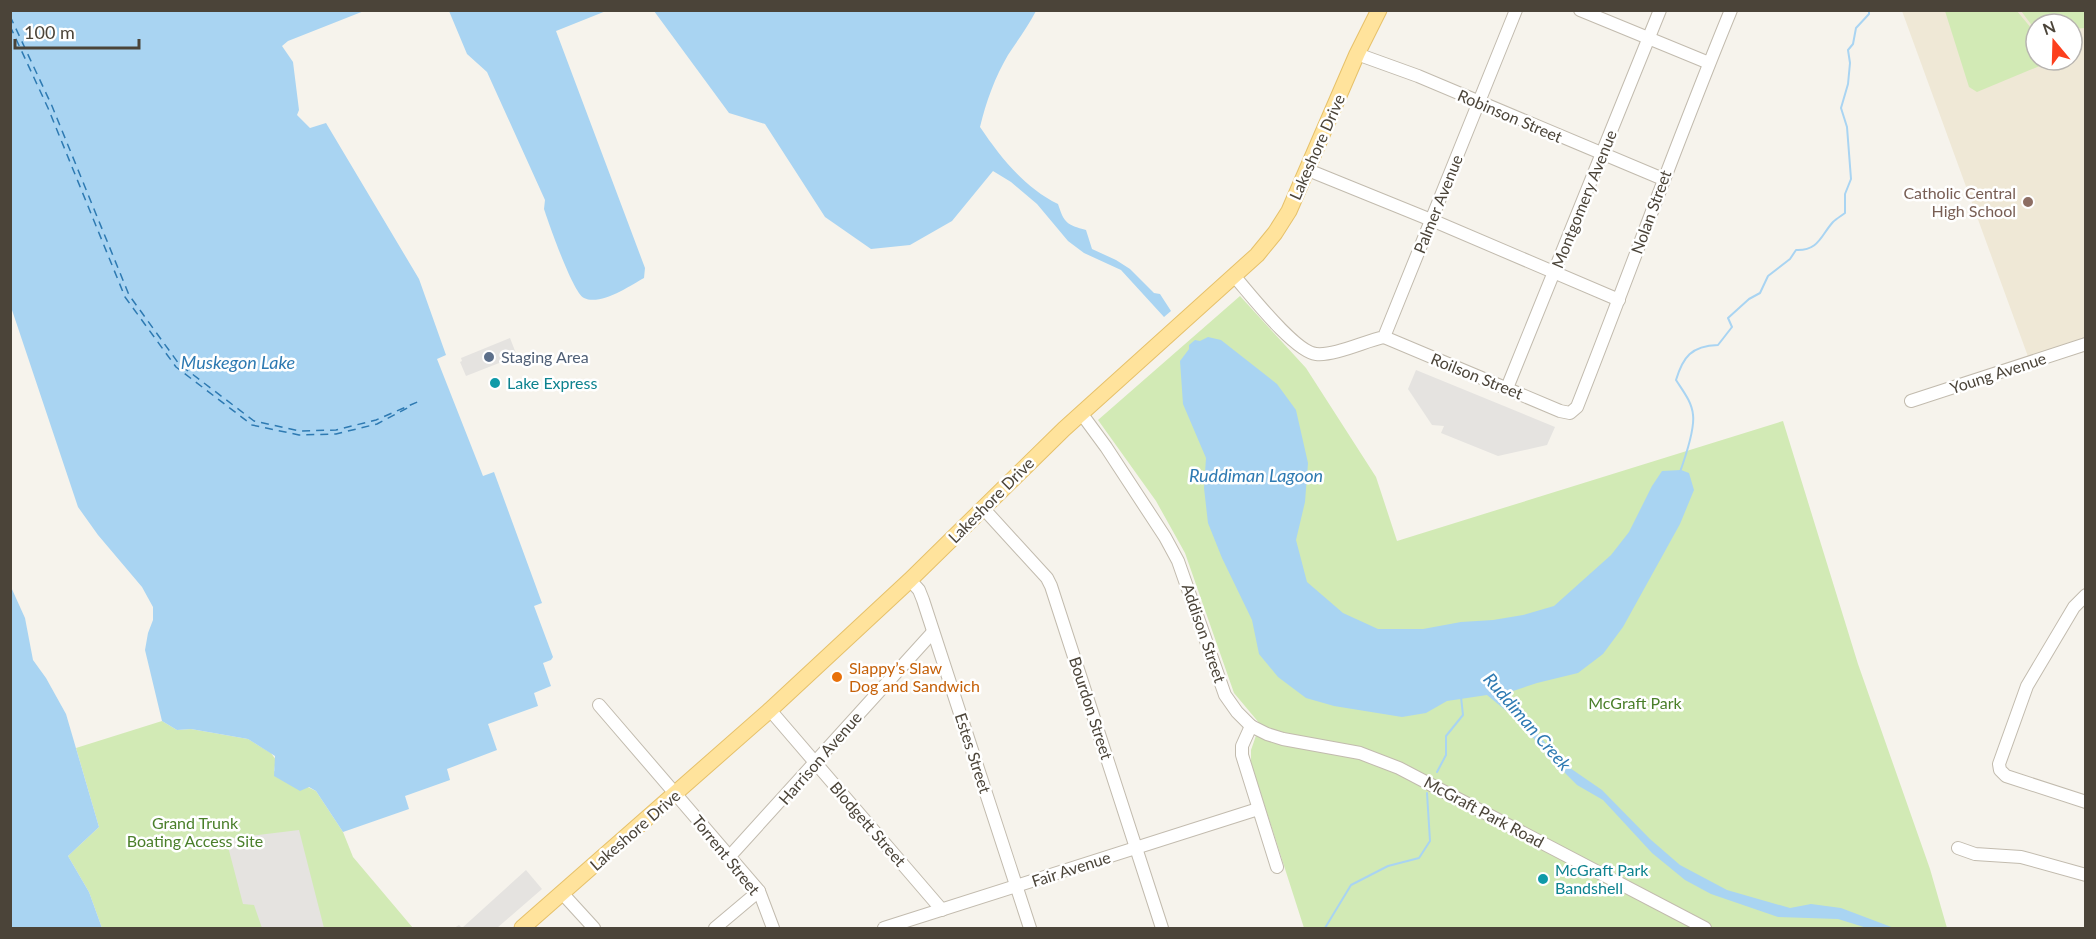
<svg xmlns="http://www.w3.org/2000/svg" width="2096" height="939" viewBox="0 0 2096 939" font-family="Lato,sans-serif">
<rect width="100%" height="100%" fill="#f6f3ec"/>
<path fill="#efe8d6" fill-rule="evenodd" d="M1902 11H2085V344L2030 362ZM2036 24H2072V60H2036Z"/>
<g fill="#d2eab5">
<polygon points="1945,11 2017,11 2036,34 2036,60 2054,60 1977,92 1969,87"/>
<polygon points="2021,11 2085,11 2085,28 2072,29 2072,24 2036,24 2036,31"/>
<polygon points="1240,296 1306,368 1376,477 1397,541 1783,421 1858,664 1930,869 1947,928 1304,928 1251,763 1251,750 1260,724 1234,693 1185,553 1156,501 1098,420"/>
<polygon points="162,721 177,730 191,729 248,739 271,753 276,760 274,771 316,791 343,832 353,857 413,928 102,928 89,892 68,856 99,827 76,748"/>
</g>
<g fill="#e5e3e0">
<polygon points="510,338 517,356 466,376 460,362 462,361 461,358"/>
<polygon points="1416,370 1555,427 1547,445 1498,456 1441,433 1444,426 1432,425 1408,389"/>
<polygon points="299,830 324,928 262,928 254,905 243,904 226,839"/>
<polygon points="526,870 542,889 497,928 454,928 459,925 462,928"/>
</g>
<g fill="#a9d4f2">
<polygon points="10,11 364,11 288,41 282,46 293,62 299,110 297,115 310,128 326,123 419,279 446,355 437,359 483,476 494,472 542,603 534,606 553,657 551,660 543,663 551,686 534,693 538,706 488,724 497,750 447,769 450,780 405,796 409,809 343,832 316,791 309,787 300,791 274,776 275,756 248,739 191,729 177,730 162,721 145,650 148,633 153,620 153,607 142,587 98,535 78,507 11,307"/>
<path d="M449 11H606L556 31 645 268 644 278C630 286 600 306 584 298 573 293 549 224 544 209L545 200 487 72 467 54Z"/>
<path d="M654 11H1036C1028 26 1018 40 1008 55 995 77 986 102 980 127 1001 158 1024 187 1058 204 1064 223 1067 225 1086 230L1092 249 1116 260 1130 269 1154 293 1160 294 1171 311 1164 317 1121 270 1084 253 1068 241 1037 204 1011 182 993 171 952 221 910 245 871 249 825 217 765 124 729 113Z"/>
<polygon points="1208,337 1221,340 1277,384 1296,410 1308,463 1305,502 1296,540 1307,582 1343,613 1378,629 1423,629 1461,622 1493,620 1523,615 1554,606 1611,555 1629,532 1652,486 1662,471 1681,470 1689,473 1694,490 1680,524 1623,627 1603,654 1578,673 1537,683 1510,692 1515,706 1547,745 1570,768 1602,790 1650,839 1680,865 1727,890 1790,908 1811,904 1841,908 1894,928 1867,928 1838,919 1778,917 1711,894 1685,880 1652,853 1603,800 1577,785 1548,756 1521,723 1487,695 1447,701 1426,713 1402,717 1334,706 1306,698 1278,677 1259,654 1252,620 1222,558 1208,523 1204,488 1206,458 1183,404 1180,361 1189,349 1189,345 1195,340 1200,341"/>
<polygon points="11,587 25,618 33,660 46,678 66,714 99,827 68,856 89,892 102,928 11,928"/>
</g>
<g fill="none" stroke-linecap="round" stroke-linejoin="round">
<g stroke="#a9d4f2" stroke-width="2">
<path d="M1680 472C1685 458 1695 430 1693 415 1692 402 1683 391 1676 380 1683 357 1691 346 1718 345L1732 327 1728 318 1749 299 1760 293 1768 276 1790 259 1796 250C1819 251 1821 235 1833 222 1836 219 1841 216 1845 213V194L1851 179 1847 127 1841 108 1848 84 1850 63 1848 50 1853 44 1856 28 1869 14V10"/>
<polyline points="1437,772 1446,755 1446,736 1463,715 1461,697"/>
<polyline points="1325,928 1351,885 1388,866 1419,858 1430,841 1427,793"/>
</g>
<g stroke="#2e7ab2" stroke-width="1.5" stroke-dasharray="8 6" stroke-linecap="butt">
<polyline points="10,16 52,106 129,295 179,364 254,421 300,431 336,430 376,420 422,400"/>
<polyline points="10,26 48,108 125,297 176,367 252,425 299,435 336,434 377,424 411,406"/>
</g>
<defs>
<g id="minor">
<polyline points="1580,10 1709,63"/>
<polyline points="1357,54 1418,76 1663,179"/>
<polyline points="1308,170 1441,224 1619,300"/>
<path d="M1235 277C1250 294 1295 352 1316 354 1335 356 1365 341 1384 337L1516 10"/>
<path d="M1384 337 1560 411 1570 413 1577 407C1629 275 1677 141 1731 10"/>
<polyline points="1507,388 1660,10"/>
<polyline points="1911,401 2086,344"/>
<polyline points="1081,413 1106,447 1165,537 1178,561 1225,695 1237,712 1251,726 1267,734 1283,739 1360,753 1399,768 1705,928"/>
<polyline points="983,508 1047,578 1051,586 1162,928"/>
<polyline points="910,580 919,590 923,600 1030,928"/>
<polyline points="2086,595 2074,607 2027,686 1999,764 2000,770 2006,776 2086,802"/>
<polyline points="599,705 759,891 773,928"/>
<polyline points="770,710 942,910"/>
<polyline points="1251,726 1242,746 1242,755 1277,867"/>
<polyline points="1958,848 1975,854 2021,857 2086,875"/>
<polyline points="730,856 933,632"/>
<polyline points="562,893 594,928"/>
<polyline points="715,928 759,891"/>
<polyline points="884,928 1258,809"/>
</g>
<polyline id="major" points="522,928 770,710 910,580 1064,429 1257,255 1275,233 1289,211 1357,54 1379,10"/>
</defs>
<use href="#minor" stroke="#c2bbae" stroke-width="14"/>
<use href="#major" stroke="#e6c16a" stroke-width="17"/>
<use href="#minor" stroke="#fff" stroke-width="12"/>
<use href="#major" stroke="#ffe39c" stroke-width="15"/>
</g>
<circle fill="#8d6e63" stroke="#fff" stroke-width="2" cx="2028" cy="202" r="6"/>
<circle fill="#5c6f8a" stroke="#fff" stroke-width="2" cx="489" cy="357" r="6"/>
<g fill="#0f9aa8" stroke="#fff" stroke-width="2">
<circle cx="495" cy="383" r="6"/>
<circle cx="1543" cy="879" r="6"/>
</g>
<circle fill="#e8710a" stroke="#fff" stroke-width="2" cx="837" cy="677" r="6"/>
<g text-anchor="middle" stroke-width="5" stroke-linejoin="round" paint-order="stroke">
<g font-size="16" fill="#4b4439" stroke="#fff">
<text transform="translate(1510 116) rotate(23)" y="6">Robinson Street</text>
<text transform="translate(1317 147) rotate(-66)" y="6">Lakeshore Drive</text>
<text transform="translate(1584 199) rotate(-68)" y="6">Montgomery Avenue</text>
<text transform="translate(1438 204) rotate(-68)" y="6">Palmer Avenue</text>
<text transform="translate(1651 212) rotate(-70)" y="6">Nolan Street</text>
<text transform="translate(1998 373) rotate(-18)" y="6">Young Avenue</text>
<text transform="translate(1477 376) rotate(22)" y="6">Roilson Street</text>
<text transform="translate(991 500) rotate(-45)" y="6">Lakeshore Drive</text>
<text transform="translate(1204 633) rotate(71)" y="6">Addison Street</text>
<text transform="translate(1091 708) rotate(72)" y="6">Bourdon Street</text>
<text transform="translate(973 753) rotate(72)" y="6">Estes Street</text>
<text transform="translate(820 758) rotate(-49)" y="6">Harrison Avenue</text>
<text transform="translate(1484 812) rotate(28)" y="6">McGraft Park Road</text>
<text transform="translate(868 824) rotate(49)" y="6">Blodgett Street</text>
<text transform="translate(635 830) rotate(-41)" y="6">Lakeshore Drive</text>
<text transform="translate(726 855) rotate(51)" y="6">Torrent Street</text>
<text transform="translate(1071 869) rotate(-18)" y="6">Fair Avenue</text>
</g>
<g font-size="16" fill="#785e54" stroke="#fff" text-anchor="end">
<text x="2016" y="199">Catholic Central<tspan x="2016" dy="18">High School</tspan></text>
</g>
<g font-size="16" fill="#4e5e75" stroke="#fff" text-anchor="start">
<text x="501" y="363">Staging Area</text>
</g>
<g font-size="16" fill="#0d838f" stroke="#fff" text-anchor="start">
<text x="507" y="389">Lake Express</text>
<text x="1555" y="876">McGraft Park<tspan x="1555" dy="18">Bandshell</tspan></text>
</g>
<g font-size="16" fill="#c56008" stroke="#fff" text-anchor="start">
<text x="849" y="674">Slappy’s Slaw<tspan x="849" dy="18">Dog and Sandwich</tspan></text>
</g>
<g font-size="16" fill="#4a7f2a" stroke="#fff">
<text x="1635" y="709">McGraft Park</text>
<text x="195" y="829">Grand Trunk<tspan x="195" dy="18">Boating Access Site</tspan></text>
</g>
<g font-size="18" font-style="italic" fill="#2e7ab2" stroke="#fff">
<text x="238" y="369">Muskegon Lake</text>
<text x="1256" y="482">Ruddiman Lagoon</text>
<text transform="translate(1527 722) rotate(49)" y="6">Ruddiman Creek</text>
</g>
</g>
<rect width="2096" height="939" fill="none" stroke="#4b4439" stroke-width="24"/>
<g transform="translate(2054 42) rotate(341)"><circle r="28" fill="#ffffff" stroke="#b7b4b0" stroke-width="1.5"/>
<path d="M0-4.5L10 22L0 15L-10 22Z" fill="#fc3f1d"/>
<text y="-9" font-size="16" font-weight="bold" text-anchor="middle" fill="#4b4439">N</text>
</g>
<path d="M15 39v9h124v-9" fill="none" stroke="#4b4439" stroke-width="3"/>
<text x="24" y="39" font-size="18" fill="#4b4439" stroke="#ffffff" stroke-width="4.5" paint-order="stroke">100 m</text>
</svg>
